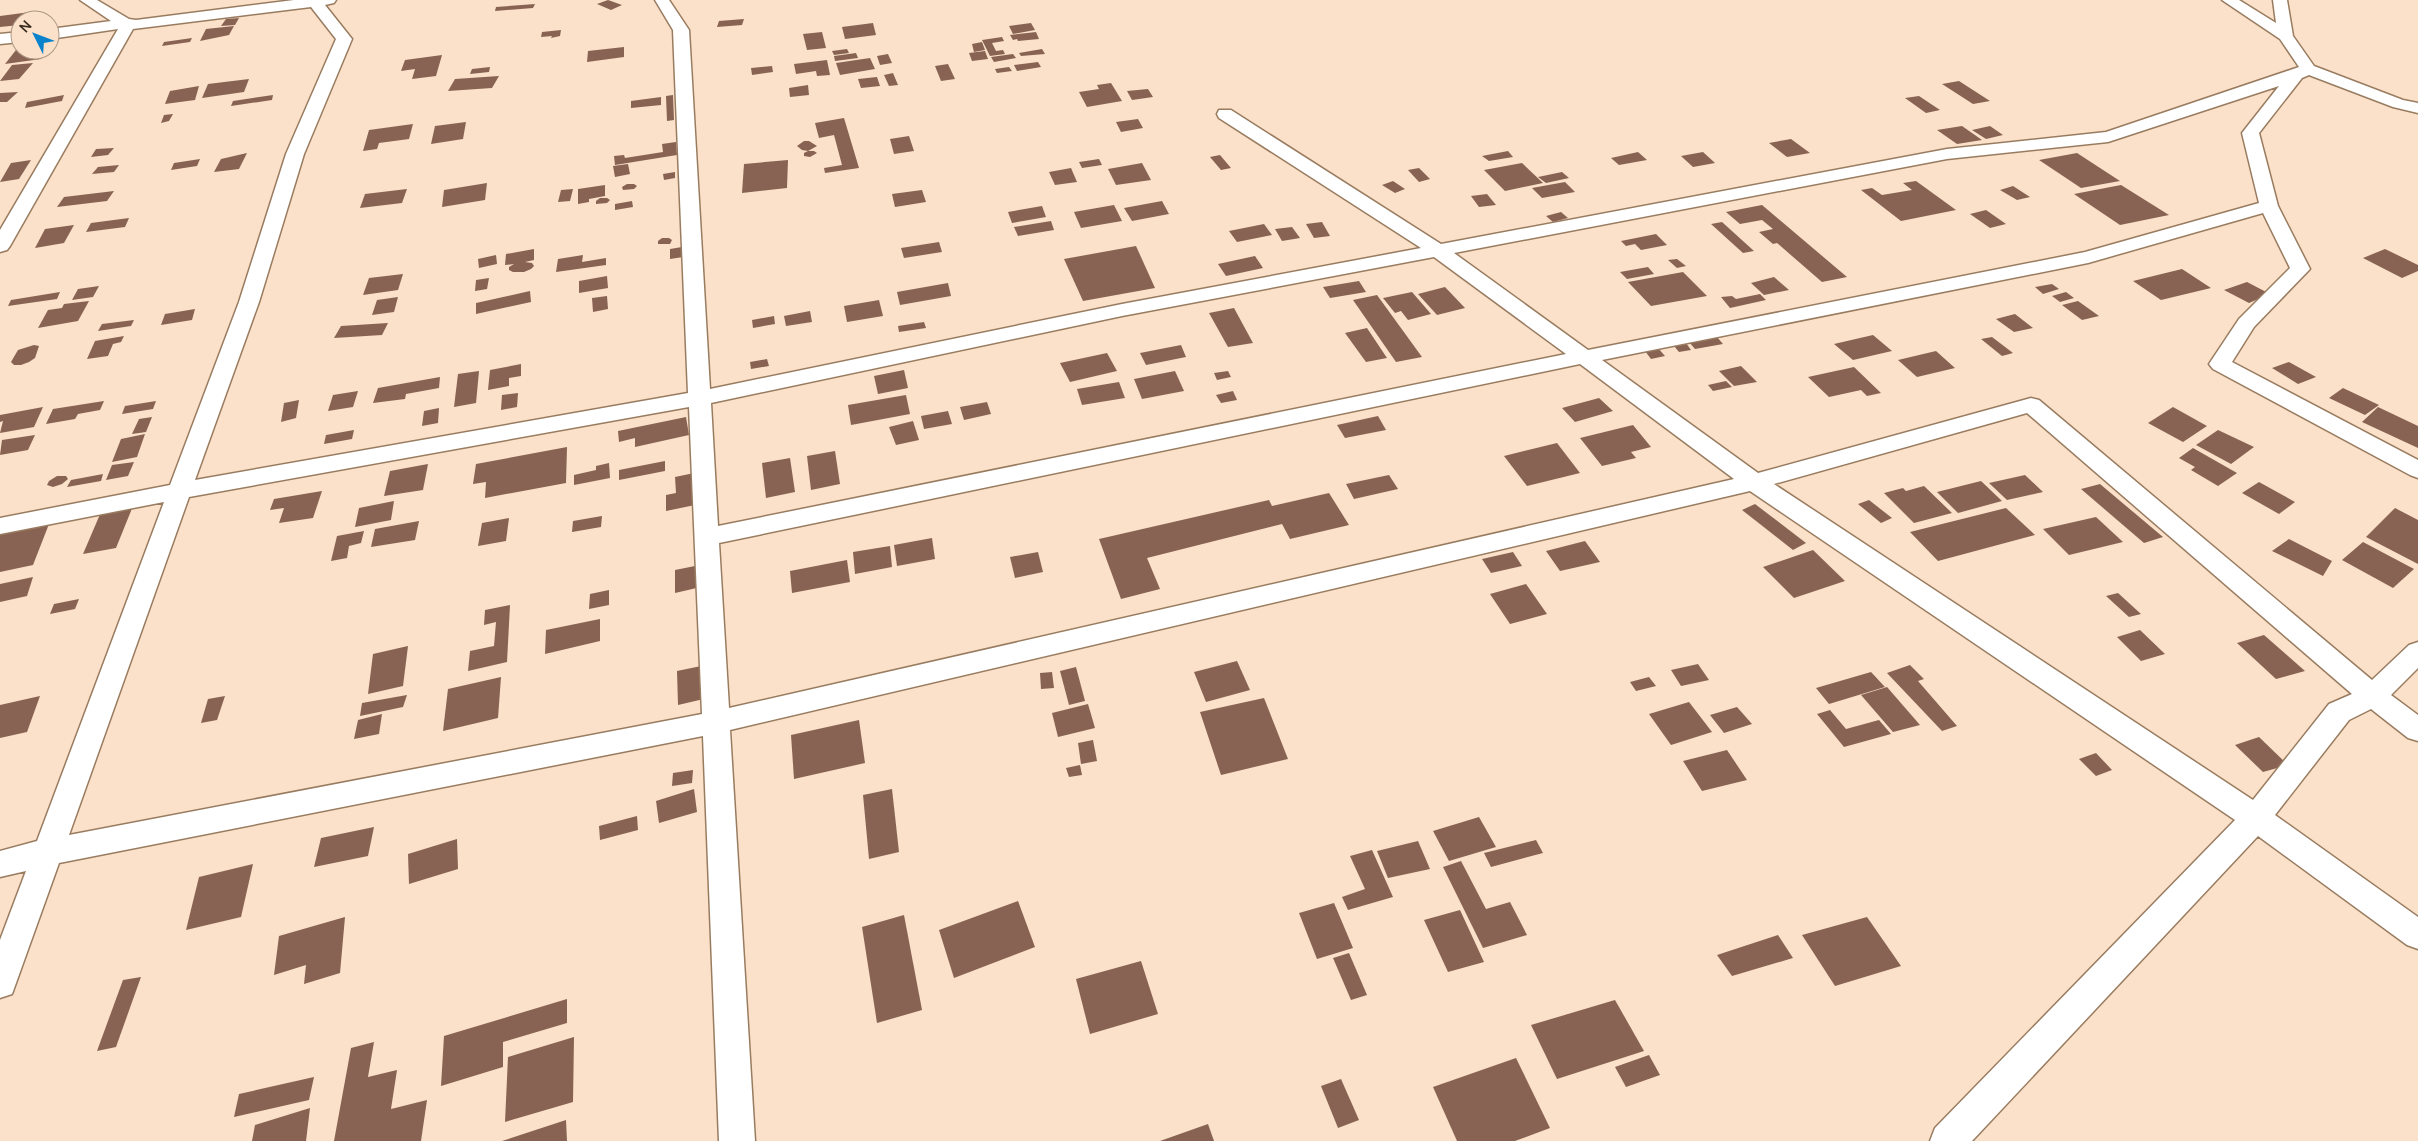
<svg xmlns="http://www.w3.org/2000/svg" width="2418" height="1141" viewBox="0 0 2418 1141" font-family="Manrope,sans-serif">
<rect width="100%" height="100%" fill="#fbe1c9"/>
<g fill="#886353">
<polygon points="608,0 622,5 611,10 597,4"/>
<polygon points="535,4 533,8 495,11 496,7"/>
<polygon points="38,11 33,20 20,20 20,25 0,27 0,16"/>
<polygon points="239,18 235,25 221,26 226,19"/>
<polygon points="744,19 742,25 717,27 719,21"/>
<polygon points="873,23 876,35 845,39 842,27"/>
<polygon points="1031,23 1035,30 1013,34 1009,26"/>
<polygon points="234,26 229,35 200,41 206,29"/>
<polygon points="561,30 560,36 551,38 552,36 541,37 542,32"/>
<polygon points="822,32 826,48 807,50 803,34"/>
<polygon points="1036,32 1039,39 1018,41 1017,39 1013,40 1010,35"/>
<polygon points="1002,37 1004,41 992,43 996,51 1003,50 1005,54 990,56 982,40"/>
<polygon points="192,38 190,42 162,46 164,42"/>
<polygon points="982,42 985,50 974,52 972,44"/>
<polygon points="624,47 624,57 587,62 588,51"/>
<polygon points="847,49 849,53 834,55 832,51"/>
<polygon points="1042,49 1045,54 1021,56 1019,53"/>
<polygon points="16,50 20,49 48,50 41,59 5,64"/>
<polygon points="985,51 988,59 972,61 969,53"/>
<polygon points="856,53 858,58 835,61 834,56"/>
<polygon points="888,54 892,63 880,65 877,56"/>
<polygon points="1013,54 1016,58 994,62 991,57"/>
<polygon points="442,55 436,76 412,79 415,69 401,71 405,60"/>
<polygon points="870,58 875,69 840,75 836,63"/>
<polygon points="827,60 830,75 817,76 816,71 796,74 794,64"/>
<polygon points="1038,62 1041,67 1017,71 1014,65"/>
<polygon points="33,63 19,79 0,81 12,65"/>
<polygon points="948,64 955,79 941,81 935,66"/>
<polygon points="772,66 773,72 752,75 751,68"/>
<polygon points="490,67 489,72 470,74 472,69"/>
<polygon points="1009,67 1012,71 997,73 995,69"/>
<polygon points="893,73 898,85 889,86 884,75"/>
<polygon points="499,76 492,88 448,91 455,79"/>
<polygon points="877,77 880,86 861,88 858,79"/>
<polygon points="249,79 244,92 202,98 208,84"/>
<polygon points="1959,81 1990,101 1973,104 1942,84"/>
<polygon points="1111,83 1122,101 1087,107 1079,92 1099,89 1097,85"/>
<polygon points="808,85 809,95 790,97 789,88"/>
<polygon points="199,86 195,100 165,104 170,91"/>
<polygon points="1148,89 1153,97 1132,100 1127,91"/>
<polygon points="18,92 7,102 0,102 0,93"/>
<polygon points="64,95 62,101 25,108 27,102"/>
<polygon points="273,95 272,100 231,106 233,101"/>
<polygon points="673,95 674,120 667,121 666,96"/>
<polygon points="1919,96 1940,110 1926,113 1905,98"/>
<polygon points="661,97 661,105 631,108 631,101"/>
<polygon points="173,114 169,121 161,123 164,115"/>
<polygon points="844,118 859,168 825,173 824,168 842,165 834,135 819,138 815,123"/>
<polygon points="1138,119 1143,128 1121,132 1116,122"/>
<polygon points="466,122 463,139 431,144 435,126"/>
<polygon points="413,124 409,139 379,143 377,149 363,151 369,130"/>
<polygon points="1962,126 1982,140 1957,144 1937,130"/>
<polygon points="1990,126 2003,135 1986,139 1972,130"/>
<polygon points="909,136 914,151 894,154 890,139"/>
<polygon points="1791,139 1810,153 1787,157 1769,143"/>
<polygon points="804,141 809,141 817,146 808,151 802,150 797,146"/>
<polygon points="676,142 677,155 615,165 614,156 624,155 625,158 663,152 662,144"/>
<polygon points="114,148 108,155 91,157 96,149"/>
<polygon points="808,151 814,151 817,153 810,157 804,156 804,153"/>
<polygon points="1508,151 1513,157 1489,161 1482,156"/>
<polygon points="1638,152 1647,160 1619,165 1611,158"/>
<polygon points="1703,152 1715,163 1693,167 1681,156"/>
<polygon points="247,153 239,169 214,172 221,159"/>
<polygon points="2077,153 2120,181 2081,188 2039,160"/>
<polygon points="1220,155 1231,168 1221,170 1210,157"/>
<polygon points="200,159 197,166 171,170 174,163"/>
<polygon points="1099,159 1102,165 1082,168 1079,162"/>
<polygon points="31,160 19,179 0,182 11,163"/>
<polygon points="788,160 787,188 742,193 744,164"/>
<polygon points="1142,163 1151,180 1116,185 1108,169"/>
<polygon points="1522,163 1543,183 1505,191 1484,170"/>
<polygon points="628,164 630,174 615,177 613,166"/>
<polygon points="119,165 114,172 92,174 98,167"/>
<polygon points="1071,168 1077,182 1055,185 1049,172"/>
<polygon points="1419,168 1430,179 1419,182 1408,170"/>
<polygon points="675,172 675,178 664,180 663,174"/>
<polygon points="1562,172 1569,178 1546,183 1538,177"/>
<polygon points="1393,181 1405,189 1395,193 1382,185"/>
<polygon points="1916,181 1956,210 1901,221 1861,190 1872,188 1882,195 1912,190 1903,183"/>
<polygon points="1565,182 1575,192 1542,198 1532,188"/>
<polygon points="487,183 485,200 442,207 444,190"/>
<polygon points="627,184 634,184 637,186 634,189 623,190 622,187"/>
<polygon points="605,185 605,196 589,199 589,202 578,204 578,189"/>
<polygon points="2121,185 2169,215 2120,225 2074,194"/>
<polygon points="2013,186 2030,197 2017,200 2000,190"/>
<polygon points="407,189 402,203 360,208 365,194"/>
<polygon points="573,189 570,201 558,202 561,190"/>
<polygon points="922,190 926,202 895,207 892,194"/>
<polygon points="114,191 107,201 57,207 64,197"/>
<polygon points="1487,194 1496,205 1479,207 1471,196"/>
<polygon points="600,198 607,198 610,200 607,203 596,204 596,201"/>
<polygon points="632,201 633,207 615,210 615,204"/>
<polygon points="1162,201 1169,214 1132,221 1124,208"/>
<polygon points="1114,205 1122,221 1081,228 1074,212"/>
<polygon points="1762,205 1847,277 1822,282 1777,243 1773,244 1759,232 1773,229 1762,220 1740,224 1726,212"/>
<polygon points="1042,206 1046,217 1012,223 1008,212"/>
<polygon points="1986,210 2006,224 1990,228 1970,214"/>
<polygon points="1561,212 1568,218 1553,222 1546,216"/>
<polygon points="129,218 125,227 86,232 91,223"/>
<polygon points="1051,221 1054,230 1018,236 1014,227"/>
<polygon points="1322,222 1330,236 1314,238 1306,224"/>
<polygon points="1722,222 1754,251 1743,253 1711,224"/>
<polygon points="1264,224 1272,235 1237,242 1229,231"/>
<polygon points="74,225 64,243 35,248 45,229"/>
<polygon points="1292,227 1300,238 1282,241 1275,229"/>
<polygon points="1656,234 1667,245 1641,250 1635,244 1626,246 1621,241"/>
<polygon points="662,238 669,238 672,240 670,244 658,244 658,241"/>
<polygon points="939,242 942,252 904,258 901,248"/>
<polygon points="1136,246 1155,288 1083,301 1064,259"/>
<polygon points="682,247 683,257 670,259 670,249"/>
<polygon points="534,249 534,260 525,262 532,263 534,266 531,269 524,272 513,272 509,270 509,267 514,264 505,265 506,254"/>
<polygon points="2385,249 2418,265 2418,271 2402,278 2363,258"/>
<polygon points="496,255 497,264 479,268 478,259"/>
<polygon points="583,255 582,262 606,258 606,265 556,272 558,259"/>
<polygon points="1255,256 1263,268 1226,276 1218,264"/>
<polygon points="1677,259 1686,266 1677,268 1668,260"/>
<polygon points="1648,267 1654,274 1627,279 1620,272"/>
<polygon points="2182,269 2211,288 2161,300 2133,281"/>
<polygon points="1683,272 1707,296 1651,306 1628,282"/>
<polygon points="403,274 398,290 363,295 369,278"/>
<polygon points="607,276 608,288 579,293 579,281"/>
<polygon points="1774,277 1789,290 1764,295 1751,283"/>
<polygon points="489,278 487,289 475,291 476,280"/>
<polygon points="1359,281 1366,292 1330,298 1323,287"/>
<polygon points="2247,282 2270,294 2249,303 2224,290"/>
<polygon points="948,283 951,296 900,305 897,292"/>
<polygon points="2052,284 2059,289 2043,294 2035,287"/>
<polygon points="99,286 93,297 72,300 78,289"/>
<polygon points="1445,287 1465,308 1437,315 1418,294"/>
<polygon points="530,291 531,302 476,314 476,303"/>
<polygon points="60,292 57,299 8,306 11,300"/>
<polygon points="1412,292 1431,314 1408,320 1401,311 1395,313 1383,298"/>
<polygon points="2066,292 2074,298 2060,302 2052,296"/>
<polygon points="1760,294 1766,300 1730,308 1721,297 1732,296 1736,299"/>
<polygon points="1377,295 1422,357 1396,362 1353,300"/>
<polygon points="607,296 608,309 593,312 592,298"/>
<polygon points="398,297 394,312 372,315 377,300"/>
<polygon points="879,300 883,316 847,322 844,306"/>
<polygon points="89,301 78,321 38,328 48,310 62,308 64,304"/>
<polygon points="2078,301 2099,316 2082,320 2062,305"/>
<polygon points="1234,308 1253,343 1228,347 1209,313"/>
<polygon points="195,309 192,320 161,325 165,314"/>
<polygon points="810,311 812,322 786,326 784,316"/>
<polygon points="2015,314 2033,328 2014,332 1996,319"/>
<polygon points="774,316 775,324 753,328 752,320"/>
<polygon points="134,320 131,326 98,331 102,324"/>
<polygon points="924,322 926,328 899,332 898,326"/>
<polygon points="388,323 382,335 334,338 341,326"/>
<polygon points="1367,328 1387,358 1366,362 1345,333"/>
<polygon points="1873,335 1892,351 1853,360 1834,344"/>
<polygon points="124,336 121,342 113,344 108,356 87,359 95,341"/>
<polygon points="1717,337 1723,344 1695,349 1689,342"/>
<polygon points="1992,337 2013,353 2002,356 1981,339"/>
<polygon points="1686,343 1691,350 1679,352 1674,346"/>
<polygon points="34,345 39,346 35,358 29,362 21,365 14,365 11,362 18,350"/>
<polygon points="1181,345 1186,357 1146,365 1140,353"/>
<polygon points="1658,348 1665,356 1651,359 1645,351"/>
<polygon points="1936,351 1955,368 1917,377 1898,360"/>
<polygon points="1107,353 1117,371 1070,382 1060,363"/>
<polygon points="767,359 769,366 751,369 750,362"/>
<polygon points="2289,362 2316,377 2298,384 2272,368"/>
<polygon points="521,364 521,376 509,378 509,386 488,390 490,370"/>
<polygon points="1741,366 1757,382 1734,386 1719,371"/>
<polygon points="1854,367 1881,393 1867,396 1861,390 1829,397 1808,377"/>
<polygon points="904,370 908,388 878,394 874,376"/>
<polygon points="479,371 476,403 454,407 458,374"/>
<polygon points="1175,371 1184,391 1142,399 1134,379"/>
<polygon points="1228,371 1231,377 1217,380 1214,373"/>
<polygon points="440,377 439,388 406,394 405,399 373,403 378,388"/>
<polygon points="1726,381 1732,387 1713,391 1708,385"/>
<polygon points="1119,382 1125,398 1082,405 1077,389"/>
<polygon points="2343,388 2379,405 2365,415 2329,398"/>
<polygon points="358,391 353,407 328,411 333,395"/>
<polygon points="1233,391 1237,400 1221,403 1216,395"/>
<polygon points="518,393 517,407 501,410 502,395"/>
<polygon points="906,395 910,414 851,425 848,405"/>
<polygon points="1599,398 1613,411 1575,422 1562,408"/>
<polygon points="299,400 296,418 281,422 284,403"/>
<polygon points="104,401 100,410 78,414 75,419 46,424 53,409"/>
<polygon points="156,401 153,409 122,414 125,406"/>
<polygon points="987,402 991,414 964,420 960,407"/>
<polygon points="43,407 34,427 0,433 3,421 0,422 0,415"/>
<polygon points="2173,407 2207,426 2183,442 2148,423"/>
<polygon points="2378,407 2418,426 2418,448 2362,422"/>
<polygon points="439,408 438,423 422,426 424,411"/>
<polygon points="948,411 952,424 924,429 921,416"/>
<polygon points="1378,416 1386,430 1345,438 1337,425"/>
<polygon points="152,417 146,432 132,434 139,419"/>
<polygon points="686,417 689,435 635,447 635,438 619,442 618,431"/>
<polygon points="913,421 919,440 896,445 889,427"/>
<polygon points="1633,425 1651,447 1631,452 1636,458 1602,466 1580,438"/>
<polygon points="354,430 352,439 324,444 326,435"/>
<polygon points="2218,430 2254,447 2231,464 2196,445"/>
<polygon points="145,434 137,457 112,462 121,439"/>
<polygon points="35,435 28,450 0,455 2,440"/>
<polygon points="1557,443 1580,473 1527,486 1504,456"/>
<polygon points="567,447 566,483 485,498 486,482 473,484 476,464"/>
<polygon points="2193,448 2237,473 2218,486 2191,470 2195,467 2179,458"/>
<polygon points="835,451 840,484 811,490 807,456"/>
<polygon points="790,458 795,492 766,498 762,463"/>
<polygon points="665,461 665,471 619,480 619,470"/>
<polygon points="134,462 128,476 106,480 112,465"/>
<polygon points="609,463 610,478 574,485 574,475 596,470 596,466"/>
<polygon points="428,464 423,490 384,496 390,471"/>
<polygon points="699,472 700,504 666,511 666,495 676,493 675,477"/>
<polygon points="103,474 101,481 67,487 71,480"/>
<polygon points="1389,475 1398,489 1354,499 1346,484"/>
<polygon points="2025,475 2043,492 2007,500 1989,483"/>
<polygon points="57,476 66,476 68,479 62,484 53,487 47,485 49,481"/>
<polygon points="1981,481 2002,501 1958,513 1937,492"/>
<polygon points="2259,482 2295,502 2279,514 2242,493"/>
<polygon points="2100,484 2163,537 2144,543 2081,489"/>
<polygon points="1924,486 1952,513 1914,523 1884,493 1903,488 1906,491"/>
<polygon points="322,491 313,518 279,523 284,508 270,510 274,499"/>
<polygon points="1329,493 1349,525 1290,539 1282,524 1147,558 1160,589 1121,599 1099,539 1269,500 1272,506"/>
<polygon points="1869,500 1892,518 1881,523 1858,504"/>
<polygon points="394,501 391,520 355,527 359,508"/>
<polygon points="1755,504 1806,543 1793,550 1742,510"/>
<polygon points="133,506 116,548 83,554 101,512"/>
<polygon points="2006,508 2035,535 1938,561 1910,532"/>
<polygon points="2395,508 2418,520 2418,564 2366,537"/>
<polygon points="602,516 601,527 572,532 573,521"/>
<polygon points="2096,517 2123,542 2069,555 2043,529"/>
<polygon points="509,518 506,541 478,546 482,523"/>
<polygon points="419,521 415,540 371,547 375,529"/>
<polygon points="49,524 33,565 0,572 0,533"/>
<polygon points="364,531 361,543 349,546 347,558 331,561 337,536"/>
<polygon points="932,538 935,559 897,566 894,545"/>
<polygon points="2289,539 2332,561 2323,576 2272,551"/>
<polygon points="1585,541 1600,562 1560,571 1546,551"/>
<polygon points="2363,542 2414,569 2393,588 2342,560"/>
<polygon points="890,546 892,567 855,574 853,552"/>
<polygon points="1813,550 1845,581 1794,598 1763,567"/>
<polygon points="1038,552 1043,572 1015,578 1010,557"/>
<polygon points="1513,552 1522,566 1491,573 1482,559"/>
<polygon points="847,560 850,582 792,593 790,571"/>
<polygon points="700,565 701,587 675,593 675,570"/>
<polygon points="33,577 27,596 0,602 0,584"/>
<polygon points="1526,584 1547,614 1510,624 1490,594"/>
<polygon points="609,590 609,605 589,609 590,594"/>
<polygon points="2118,593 2141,614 2129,617 2106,596"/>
<polygon points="79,599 75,609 50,614 54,604"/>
<polygon points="510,605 507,662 468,671 470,651 494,646 496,622 484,625 485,610"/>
<polygon points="600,619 600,641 545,654 546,630"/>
<polygon points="2140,630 2165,654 2141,661 2117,637"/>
<polygon points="2264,635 2305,671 2276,679 2237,643"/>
<polygon points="408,646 403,686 368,694 373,654"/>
<polygon points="1237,661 1250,690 1206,702 1194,672"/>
<polygon points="1698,664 1709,680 1681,686 1671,670"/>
<polygon points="706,665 708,698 678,705 677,671"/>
<polygon points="1910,665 1924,679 1918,681 1957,726 1942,731 1887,673"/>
<polygon points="1076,667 1085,701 1069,705 1060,671"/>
<polygon points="1052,672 1054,688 1041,689 1040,673"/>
<polygon points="1871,672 1885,687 1829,704 1816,688"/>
<polygon points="501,677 498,718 443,731 448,689"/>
<polygon points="1649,677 1656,686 1636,691 1630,682"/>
<polygon points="1887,687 1920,725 1893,732 1861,695"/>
<polygon points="407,695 403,707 360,716 362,703"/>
<polygon points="40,696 27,732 0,738 0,705"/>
<polygon points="225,696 217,720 201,723 208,699"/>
<polygon points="1264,698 1288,759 1221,775 1200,712"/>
<polygon points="1689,702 1712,732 1671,745 1649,714"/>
<polygon points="1088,704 1095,728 1058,737 1052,713"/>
<polygon points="1737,707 1752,724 1724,733 1710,715"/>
<polygon points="1830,710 1846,729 1879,720 1891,734 1844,747 1817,714"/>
<polygon points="382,714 379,734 354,739 358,720"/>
<polygon points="859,720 865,763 794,779 791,735"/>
<polygon points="2259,737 2288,765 2263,772 2235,745"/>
<polygon points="1093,740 1097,761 1081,764 1078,743"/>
<polygon points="1727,750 1747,780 1702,791 1683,761"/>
<polygon points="2096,753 2112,770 2096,776 2079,759"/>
<polygon points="1080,765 1082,775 1069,777 1066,768"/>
<polygon points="693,770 692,783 672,786 673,773"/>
<polygon points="694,789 697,812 659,823 656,801"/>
<polygon points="892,789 899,852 869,859 863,795"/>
<polygon points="637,816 638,830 600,840 599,826"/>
<polygon points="1479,817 1496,847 1449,861 1433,831"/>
<polygon points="374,827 368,856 314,867 321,838"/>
<polygon points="457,839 458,869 409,884 408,854"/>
<polygon points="1536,840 1543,853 1491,867 1484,853"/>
<polygon points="1418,841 1430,869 1388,878 1377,851"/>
<polygon points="1372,850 1393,897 1348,910 1342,897 1365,889 1350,856"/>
<polygon points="1461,861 1486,909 1510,902 1527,935 1483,948 1443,867"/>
<polygon points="253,864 241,917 186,930 199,877"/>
<polygon points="1018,901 1035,947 954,978 939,930"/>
<polygon points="1334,903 1353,948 1317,959 1299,913"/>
<polygon points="1460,910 1484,962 1448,972 1424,920"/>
<polygon points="904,915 922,1010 877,1023 862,927"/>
<polygon points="345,917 340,973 304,984 306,965 274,975 279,936"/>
<polygon points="1867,917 1901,966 1835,986 1802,935"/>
<polygon points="1778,935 1793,958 1732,976 1717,955"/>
<polygon points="1349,953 1367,995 1351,1000 1333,958"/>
<polygon points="1141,961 1158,1014 1090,1034 1076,979"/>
<polygon points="141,977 116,1047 97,1051 123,980"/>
<polygon points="567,999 567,1023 503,1042 503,1067 441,1086 444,1036"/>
<polygon points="1615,1000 1644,1051 1557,1079 1531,1025"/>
<polygon points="574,1037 573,1102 505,1122 508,1057"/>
<polygon points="374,1042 368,1077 397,1070 391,1109 427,1100 421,1141 334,1141 351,1048"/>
<polygon points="1649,1055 1660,1075 1626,1087 1615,1067"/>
<polygon points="1516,1058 1550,1128 1515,1141 1457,1141 1433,1087"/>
<polygon points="314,1077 309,1100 234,1117 239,1094"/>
<polygon points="1341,1079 1359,1120 1338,1128 1321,1086"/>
<polygon points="310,1108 306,1141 252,1141 255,1125"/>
<polygon points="566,1120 567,1141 502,1141"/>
<polygon points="1208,1124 1214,1141 1160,1141"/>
</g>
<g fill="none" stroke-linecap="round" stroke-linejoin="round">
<defs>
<g id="street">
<path d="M80 0H97L129 19 136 20 294 0H336L334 3 325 5 352 39 304 154 259 302 195 480 688 393 673 30 655 0H669L689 30 710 389 1122 304 1421 248 1219 118 1217 114 1219 110H1231L1441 244 1947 149 2106 132 2299 67 2280 39 2222 0H2239L2276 23 2273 0H2287L2293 36 2314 66 2403 100 2418 103V113L2393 107 2309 75 2302 78 2259 133 2278 206 2310 269 2254 327 2232 362 2418 460V478L2410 475 2213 369 2209 364 2239 319 2290 268 2263 213 2088 263 1602 360 1758 473 2031 398 2039 400 2372 680 2409 645 2418 642V668L2391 695 2418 715V741L2408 738 2371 709 2349 720 2275 815 2418 917V949L2407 945 2258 836 1972 1141H1930L1935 1128 2235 820 1750 491 730 730 755 1141H719L703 736 59 863 16 983 12 994 0 998V940L26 871 0 877V851L37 841 164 502 0 534V518L170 485 239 302 286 154 336 39 311 7 133 29 10 246 7 250 0 252V230L118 29 50 39V29L111 21ZM2279 86 2242 133 2259 203 2085 252 1588 350 1454 253 1947 159 2108 142ZM1434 257 1566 354 718 526 711 403 1122 316ZM1580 364 1734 479 729 708 719 543ZM689 407 702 714 69 835 189 497ZM2027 413 2352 694 2329 704 2253 800 1774 484Z"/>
<polygon points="20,32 20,42 0,44 0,34"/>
</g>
</defs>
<use href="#street" stroke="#997c60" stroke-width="3"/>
<use href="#street" fill="#fff" fill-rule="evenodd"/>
</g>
<g transform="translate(35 35) rotate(312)"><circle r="24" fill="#fbe1c9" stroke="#ad9986"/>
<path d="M0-4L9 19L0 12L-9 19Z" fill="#0a83cc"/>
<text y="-8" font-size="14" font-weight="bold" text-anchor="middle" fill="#392d21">N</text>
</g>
</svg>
